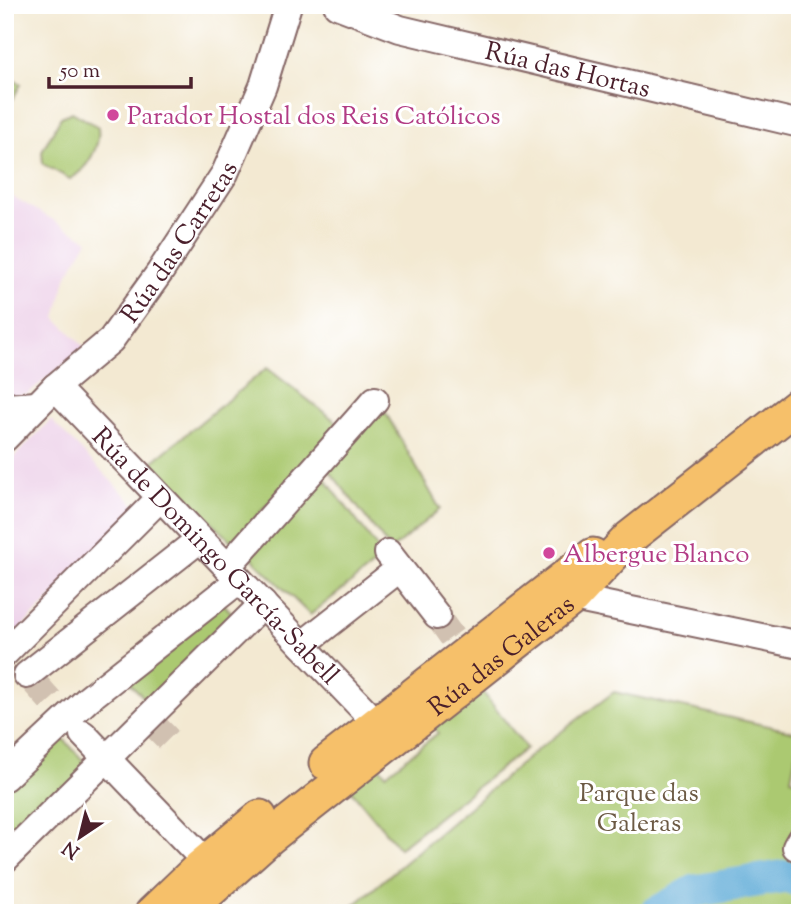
<svg xmlns="http://www.w3.org/2000/svg" width="805" height="918" viewBox="0 0 805 918" font-family="'Sorts Mill Goudy',serif">
<rect width="100%" height="100%" fill="#fff"/>
<filter id="ink" filterUnits="userSpaceOnUse"><feTurbulence type="fractalNoise" baseFrequency=".0143" numOctaves="2"/><feDisplacementMap in="SourceGraphic" scale="14" xChannelSelector="R" yChannelSelector="G"/><feConvolveMatrix kernelMatrix="1 2 1 2 8 2 1 2 1" color-interpolation-filters="sRGB"/></filter>
<filter id="wash" filterUnits="userSpaceOnUse"><feTurbulence type="fractalNoise" baseFrequency=".00686" numOctaves="4" result="noise"/><feDisplacementMap in="SourceGraphic" scale="28" xChannelSelector="R" yChannelSelector="G"/><feGaussianBlur stdDeviation="1.57" result="paint"/><feColorMatrix in="noise" values="0 0 0 0 0 0 0 0 0 0 0 0 0 0 0 0 0 1.4 0 .05"/><feComposite in="paint" operator="in"/></filter>
<g filter="url(#wash)">
<rect width="100%" height="100%" fill="#f3e9d2"/>
<g fill="#edd1e9">
<polygon points="5,192 88,240 66,278 56,318 85,348 27,394 5,397"/>
<polygon points="51,420 141,511 5,643 5,466"/>
</g>
<g fill="#abc971" stroke="#7a744e" stroke-width="2">
<polygon points="5,76 21,84 5,113"/>
<path d="M72 112 98 127C101 146 87 170 70 179L43 164 42 151 61 117Z"/>
<polygon points="267,368 339,424 233,543 152,462"/>
<polygon points="383,408 440,509 391,550 328,469"/>
<polygon points="323,476 384,557 310,615 250,556"/>
<polygon points="221,601 239,621 153,707 125,678"/>
<polygon points="478,686 526,748 399,848 349,788 378,765 386,774 438,733 431,724"/>
<polygon points="614,692 800,733 791,779 800,782 800,913 345,913 537,750"/>
<polygon points="59,734 90,768 5,850 5,785"/>
</g>
<g fill="none" stroke-linecap="round" stroke-linejoin="round">
<polyline stroke="#5eabd7" stroke-width="33" points="656,913 695,891 786,876 800,881"/>
</g>
</g>
<g filter="url(#ink)">
<g fill="none" stroke-linecap="round" stroke-linejoin="round">
<g stroke="#d1c1b1" stroke-width="26" stroke-dasharray="26 13" stroke-linecap="butt">
<polyline points="437,616 452,637"/>
<polyline points="33,681 57,708"/>
<polyline points="150,721 174,745"/>
</g>
<defs>
<g id="minor">
<path id="s1" d="M337 5 400 29 800 124"/>
<path id="s2" d="M55 387 365 711 381 730 380 742"/>
<polyline points="5,407 37,405"/>
<path id="s3" d="M5 438 55 387 111 340 160 272 225 173 263 86 288 5"/>
<polyline points="388,553 437,616"/>
<polyline points="227,567 375,400"/>
<polyline points="573,598 800,645"/>
<polyline points="302,645 399,569"/>
<polyline points="5,653 160,498"/>
<polyline points="27,675 200,539"/>
<polyline points="83,734 206,862"/>
<polyline points="5,777 88,699 239,580"/>
<polyline points="796,847 800,840"/>
<polyline points="5,859 263,604"/>
</g>
<g id="major">
<polyline points="326,763 593,555"/>
<polyline points="152,913 200,867 260,817"/>
<path id="s4" d="M185 913 270 837 573 598 629 538 800 404"/>
</g>
</defs>
<use href="#minor" stroke="#856665" stroke-width="30"/>
<use href="#major" stroke="#856665" stroke-width="37"/>
<use href="#minor" stroke="#fff" stroke-width="26"/>
<use href="#major" stroke="#f6c06b" stroke-width="33"/>
</g>
</g>
<g fill="#d1479c" stroke="#fff" stroke-width="2.5">
<circle cx="113" cy="115" r="7"/>
<circle cx="549" cy="553" r="7"/>
</g>
<g text-anchor="middle" stroke-width="6" stroke-linejoin="round" paint-order="stroke">
<g font-size="26" fill="#4a1f2b" stroke="#fff">
<text dy="9" stroke="none"><textPath href="#s1" startOffset="240">Rúa das Hortas</textPath></text>
<text dy="9" stroke="none"><textPath href="#s3" startOffset="264">Rúa das Carretas</textPath></text>
<text dy="9" stroke="none"><textPath href="#s2" startOffset="233">Rúa de Domingo García-Sabell</textPath></text>
<text dy="9" stroke="none"><textPath href="#s4" startOffset="408">Rúa das Galeras</textPath></text>
</g>
<g font-size="26" fill="#b23c85" stroke="#fff" text-anchor="start">
<text x="127" y="124">Parador Hostal dos Reis Católicos</text>
<text x="563" y="562">Albergue Blanco</text>
</g>
<g font-size="26" fill="#6c5a44" stroke="#fff">
<text x="639" y="801">Parque das<tspan x="639" dy="30">Galeras</tspan></text>
</g>
</g>
<rect width="805" height="918" fill="none" stroke="#fff" stroke-width="28"/>
<g transform="translate(80 837) rotate(215)" stroke="#ffffff" stroke-width="5" paint-order="stroke">
<path d="M0-5L12 26L0 18L-12 26Z" fill="#4a1f2b"/>
<text y="-10" font-size="19" font-weight="bold" text-anchor="middle" fill="#4a1f2b">N</text>
</g>
<path d="M49 77v10h142v-10" fill="none" stroke="#4a1f2b" stroke-width="3.5"/>
<text x="60" y="77" font-size="21" fill="#4a1f2b" stroke="#ffffff" stroke-width="5" paint-order="stroke">50 m</text>
</svg>
